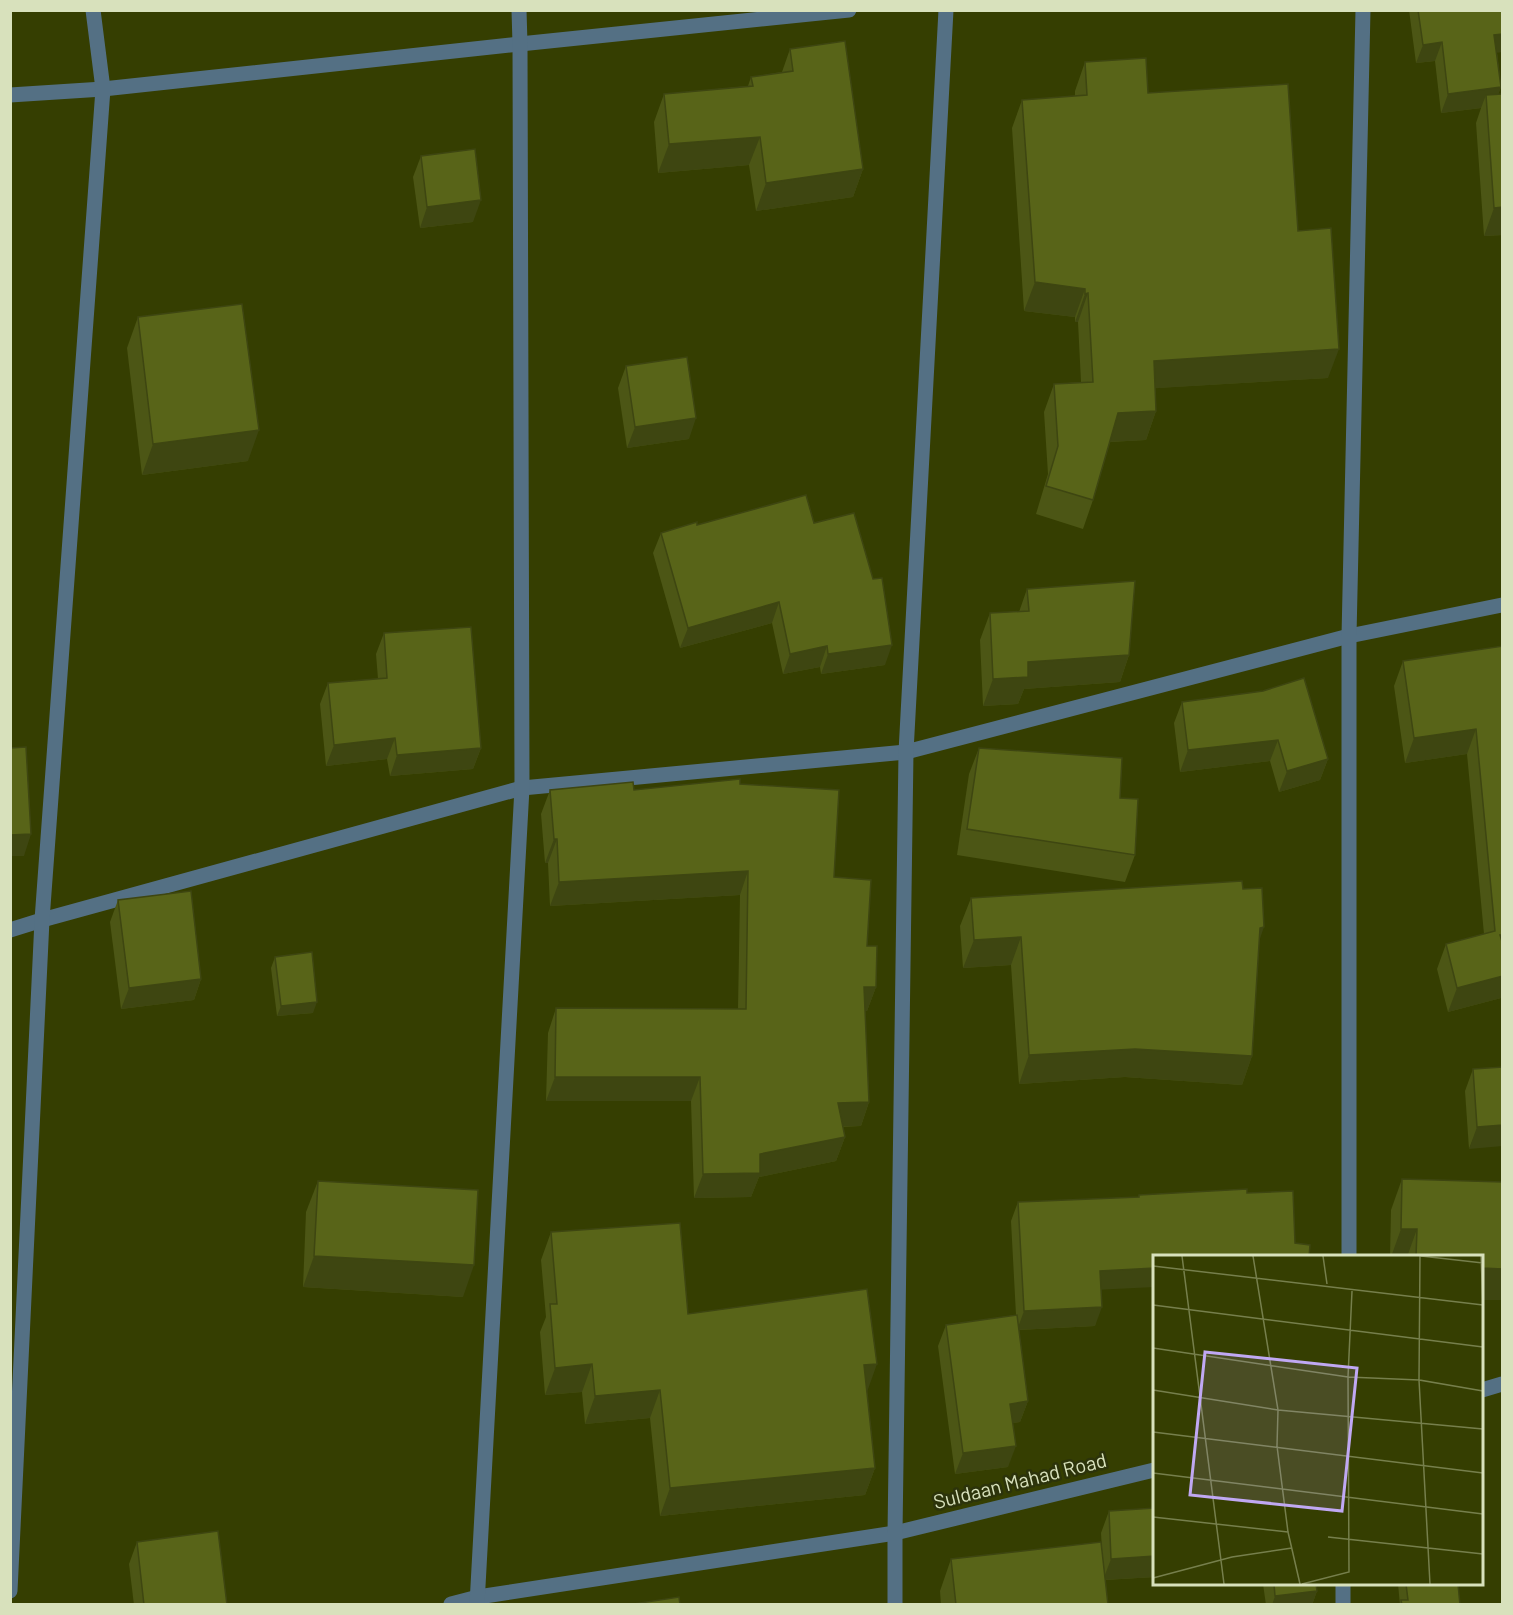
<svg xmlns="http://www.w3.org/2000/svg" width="1513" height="1615" viewBox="0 0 1513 1615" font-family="Barlow,sans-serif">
<rect width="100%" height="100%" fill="#353e01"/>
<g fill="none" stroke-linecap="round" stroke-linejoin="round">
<g stroke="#547084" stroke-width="15">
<polyline points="10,95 103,89 520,44 849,10"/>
<polyline points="10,930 42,920 522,788 906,752 1349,636 1502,605"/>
<polyline points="1349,1256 1349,636 1363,10"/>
<polyline points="1482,1390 1502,1384"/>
<polyline points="10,1591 42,920 103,89 93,10"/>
<polyline points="451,1604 478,1597 895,1533 1154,1470"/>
<polyline points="477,1604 522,788 520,44 519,10"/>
<polyline points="895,1604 895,1533 906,752 946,10"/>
<polyline points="1343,1604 1343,1584"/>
</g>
</g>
<g fill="#4c5615">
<polygon points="1409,10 1503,10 1497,53 1501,87 1498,94 1503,94 1503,235 1484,236 1476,123 1481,108 1441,113 1435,61 1416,63"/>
<polygon points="790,49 863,169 853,197 756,211 749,165 658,173 654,122 664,94 748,86 751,77 782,72"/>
<polygon points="1085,62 1148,93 1298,231 1328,378 1155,388 1156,411 1146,440 1110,442 1093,500 1083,529 1036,514 1048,474 1044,412 1054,384 1081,382 1078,322 1075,322 1075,317 1024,311 1012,128 1022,100 1075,96 1075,91"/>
<polygon points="421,156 473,222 420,228 413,177"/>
<polygon points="138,317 248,461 142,475 127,348"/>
<polygon points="626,366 689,439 627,448 618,388"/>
<polygon points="814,523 885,665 821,674 820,667 783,674 772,623 680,648 653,553 661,533 697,525"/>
<polygon points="1027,589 1129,655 1120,682 1024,689 1018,704 983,706 980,640 990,613 1019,612"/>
<polygon points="384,633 481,748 473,769 390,776 387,759 326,766 320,704 328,683 378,679 376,654"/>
<polygon points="1503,646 1503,995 1501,998 1448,1012 1437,969 1446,944 1484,934 1467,754 1405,763 1394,686 1403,661"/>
<polygon points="1182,702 1328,759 1320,780 1279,792 1270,761 1180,772 1174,723"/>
<polygon points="979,748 1120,798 1135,855 1125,882 957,855 969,774"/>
<polygon points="740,784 834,877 867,946 876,987 867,1011 865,1011 869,1102 861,1126 842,1127 845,1137 836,1161 759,1177 751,1197 694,1198 691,1101 546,1101 548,1033 556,1008 738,1009 740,895 550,906 548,863 545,863 541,814 550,790 634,790"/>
<polygon points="1243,889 1259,942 1252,1056 1242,1085 1125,1077 1019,1084 1011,965 963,968 960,926 971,898"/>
<polygon points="118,900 201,979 194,1000 121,1009 110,922"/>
<polygon points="275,957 313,1013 277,1016 271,968"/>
<polygon points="1503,1067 1469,1149 1465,1091 1473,1069"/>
<polygon points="1402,1179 1482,1257 1390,1257 1391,1210"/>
<polygon points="318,1181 463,1297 303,1287 306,1212"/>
<polygon points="1139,1195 1155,1257 1101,1290 1095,1326 1019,1330 1028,1401 1020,1422 1013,1423 1008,1467 955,1474 938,1346 946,1325 1016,1315 1011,1221 1018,1202 1138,1197"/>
<polygon points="551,1232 688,1314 867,1392 875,1468 865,1495 660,1516 650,1418 585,1424 582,1392 545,1395 540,1332 546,1317 541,1260"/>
<polygon points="1109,1511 1155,1577 1105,1580 1108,1605 941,1605 940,1591 951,1559 1102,1550 1101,1533"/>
<polygon points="137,1542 227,1605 134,1605 129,1564"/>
<polygon points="1263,1584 1316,1584 1317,1591 1312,1605 1266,1605"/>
<polygon points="1398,1584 1458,1584 1460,1605 1400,1605"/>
</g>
<g fill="#3e4611">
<polygon points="1503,34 1503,52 1488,54 1494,35"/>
<polygon points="1442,42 1435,61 1416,63 1423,45"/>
<polygon points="1501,87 1494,106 1486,95 1481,108 1441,113 1448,94"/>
<polygon points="760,137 749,165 658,173 669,144"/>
<polygon points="863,169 853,197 756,211 766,183"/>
<polygon points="481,200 473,222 420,228 427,207"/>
<polygon points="1503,207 1503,235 1484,236 1494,208"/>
<polygon points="1035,282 1085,289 1075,317 1024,311"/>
<polygon points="1088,293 1078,322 1075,322 1085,294"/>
<polygon points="1339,349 1328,378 1143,389 1154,361"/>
<polygon points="1156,411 1146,440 1108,442 1118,413"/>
<polygon points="696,418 689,439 627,448 635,427"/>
<polygon points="259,430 248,461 142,475 153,444"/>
<polygon points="779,602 772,623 680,648 688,628"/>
<polygon points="892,645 885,665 821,674 828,654"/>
<polygon points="827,646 820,667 783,674 790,654"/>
<polygon points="1129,655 1120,682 1024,689 1018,704 983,706 993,679 1028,662"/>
<polygon points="1476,729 1467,754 1405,763 1414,738"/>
<polygon points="395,738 387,759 326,766 334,745"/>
<polygon points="1278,740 1270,761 1180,772 1188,750"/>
<polygon points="481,748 473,769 390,776 397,755"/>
<polygon points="1328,759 1320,780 1279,792 1287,771"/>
<polygon points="31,834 24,856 10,856 10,835"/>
<polygon points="554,839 557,839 548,863 545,863"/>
<polygon points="748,871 740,895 550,906 559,882"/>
<polygon points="1264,927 1254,956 1260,928"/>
<polygon points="1021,937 1011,965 963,968 974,940"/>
<polygon points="1503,976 1503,995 1501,998 1448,1012 1457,988"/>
<polygon points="201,979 194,1000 121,1009 129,988"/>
<polygon points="864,987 876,987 867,1011 855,1011"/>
<polygon points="317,1002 313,1013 277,1016 281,1006"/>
<polygon points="1135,1049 1252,1056 1242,1085 1125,1077 1019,1084 1029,1055"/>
<polygon points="555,1077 700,1077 691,1101 546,1101"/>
<polygon points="869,1102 861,1126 829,1127 838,1103"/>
<polygon points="1503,1125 1503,1146 1469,1149 1477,1127"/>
<polygon points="845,1137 836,1161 759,1177 751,1197 694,1198 703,1174 760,1154"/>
<polygon points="1401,1229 1417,1229 1407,1257 1391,1257"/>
<polygon points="314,1256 474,1265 463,1297 303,1287"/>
<polygon points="1155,1268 1155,1287 1094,1290 1100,1271"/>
<polygon points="1482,1268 1503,1269 1503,1300 1482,1300"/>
<polygon points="1102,1307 1095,1326 1017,1330 1024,1311"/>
<polygon points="592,1364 582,1392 545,1395 555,1368"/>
<polygon points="877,1364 867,1392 864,1365"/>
<polygon points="660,1390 650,1418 585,1424 595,1396"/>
<polygon points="1028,1401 1020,1422 1002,1425 1010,1404"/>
<polygon points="1016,1446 1008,1467 955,1474 963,1453"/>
<polygon points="875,1468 865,1495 660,1516 670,1488"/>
<polygon points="1155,1556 1155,1577 1103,1580 1111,1559"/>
<polygon points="1317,1591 1312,1605 1272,1605 1275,1596"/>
</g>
<g fill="#586418" stroke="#3e4611" stroke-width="1.5">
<polygon points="1418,10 1503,10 1503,34 1494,35 1501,87 1448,94 1442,42 1423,45"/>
<polygon points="845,41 863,169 766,183 760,137 669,144 664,94 753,86 751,77 793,71 790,49"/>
<polygon points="1146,58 1148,93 1288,84 1298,231 1331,228 1339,349 1154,361 1156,411 1118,413 1093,500 1046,486 1058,446 1054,384 1093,382 1088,293 1085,294 1085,289 1035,282 1022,100 1087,95 1085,62"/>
<polygon points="1503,94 1503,207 1494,208 1486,95"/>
<polygon points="475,149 481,200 427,207 421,156"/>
<polygon points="242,304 259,430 153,444 138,317"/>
<polygon points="687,357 696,418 635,427 626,366"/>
<polygon points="806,495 814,523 854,513 873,579 882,578 892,645 828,654 827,646 790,654 779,602 688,628 661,533 697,522 697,525"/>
<polygon points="1135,581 1129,655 1028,662 1028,677 993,679 990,613 1029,611 1027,589"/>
<polygon points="471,627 481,748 397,755 395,738 334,745 328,683 387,678 384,633"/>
<polygon points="1503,646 1503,935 1500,935 1503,945 1503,976 1457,988 1446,944 1495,931 1476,729 1414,738 1403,661"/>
<polygon points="1304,678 1328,759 1287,771 1278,740 1188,750 1182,702 1263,691"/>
<polygon points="26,747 31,834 10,835 10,748"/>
<polygon points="979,748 1122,758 1120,798 1138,799 1135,855 967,829"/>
<polygon points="740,779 740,784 839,790 834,877 871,880 867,946 877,946 876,987 864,987 869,1102 838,1103 845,1137 760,1154 760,1173 703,1174 700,1077 555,1077 556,1008 746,1009 748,871 559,882 557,839 554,839 550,790 633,782 634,790"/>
<polygon points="1242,881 1243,889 1262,888 1264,927 1260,928 1252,1056 1135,1049 1029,1055 1021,937 974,940 971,898"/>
<polygon points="191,891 201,979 129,988 118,900"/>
<polygon points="312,952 317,1002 281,1006 275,957"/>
<polygon points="1503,1067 1503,1125 1477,1127 1473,1069"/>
<polygon points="1402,1179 1503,1182 1503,1269 1482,1268 1482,1257 1416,1257 1417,1229 1401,1229"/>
<polygon points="318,1181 478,1190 474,1265 314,1256"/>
<polygon points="1247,1189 1247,1193 1293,1191 1295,1243 1310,1245 1309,1257 1155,1257 1155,1268 1100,1271 1102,1307 1024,1311 1018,1202 1139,1197 1139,1195"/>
<polygon points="680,1223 688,1314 867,1289 877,1364 864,1365 875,1468 670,1488 660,1390 595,1396 592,1364 555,1368 550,1304 557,1304 551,1232"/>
<polygon points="1017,1315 1028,1401 1010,1404 1016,1446 963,1453 946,1325"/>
<polygon points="1155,1508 1155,1556 1111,1559 1109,1511"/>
<polygon points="218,1531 227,1605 144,1605 137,1542"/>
<polygon points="1101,1542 1108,1605 956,1605 951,1559"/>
<polygon points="1274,1584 1316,1584 1317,1591 1275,1596"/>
<polygon points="1406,1584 1458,1584 1460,1605 1402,1605 1401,1600 1408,1600"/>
<polygon points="679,1597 680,1605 627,1605"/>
</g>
<g text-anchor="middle" stroke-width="5" stroke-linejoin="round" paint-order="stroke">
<g font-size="20" fill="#d8e1bc" stroke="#2c330b">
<text transform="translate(1020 1481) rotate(-14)" y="7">Suldaan Mahad Road</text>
</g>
</g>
<g transform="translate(1153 1255)">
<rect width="330" height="330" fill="#353e01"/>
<path fill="none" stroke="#767f4c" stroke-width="1.5" d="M29 1 71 329M100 1 125 155 124 191 135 277 147 329M170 1 174 29M268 1 330 8M328 1 330 51M0 11 330 50M0 50 330 92M0 93 195 122 266 125 267 1M0 135 125 155 330 174M0 177 330 218M0 218 330 259M0 262 135 277M175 282 330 299M0 323 79 302 139 293M149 329 196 317 195 122 199 36M277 329 266 125 330 136"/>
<path fill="#c0a8f3" fill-opacity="0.15" stroke="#c0a8f3" stroke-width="3" d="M52 97 204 113 189 256 37 240Z"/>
<rect width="330" height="330" fill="none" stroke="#d8e1bc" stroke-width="3"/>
</g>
<rect width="1513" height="1615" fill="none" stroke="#d8e1bc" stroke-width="24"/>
</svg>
